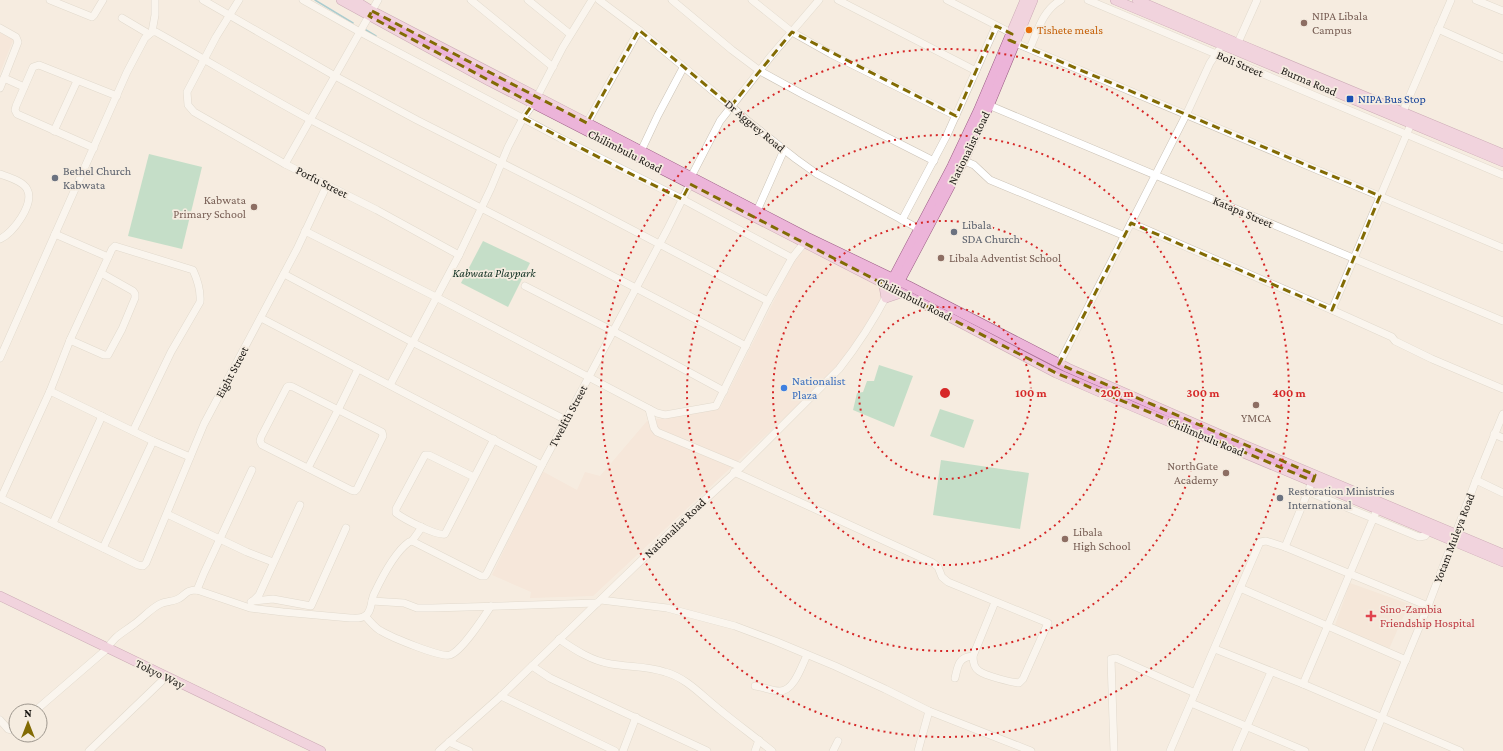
<svg xmlns="http://www.w3.org/2000/svg" width="1503" height="751" viewBox="0 0 1503 751" font-family="'Crimson Pro',serif">
<rect width="100%" height="100%" fill="#f5ece0"/>
<g fill="#f5dfd2">
<polygon points="0,32 14,38 0,73"/>
<polygon points="805,249 885,289 868,327 840,366 593,596 530,598 531,592 492,575 542,471 577,490 585,472 600,476 647,421 720,408 794,261"/>
</g>
<polygon fill="#f3e0d0" points="1350,583 1409,604 1389,649 1334,628"/>
<g fill="#8bcdab">
<polygon points="149,154 202,167 182,249 128,236"/>
<polygon points="483,241 530,263 508,307 461,283"/>
<polygon points="879,365 913,376 894,427 853,410 857,393 863,392 867,381 874,381"/>
<polygon points="940,409 974,420 964,448 930,436"/>
<polygon points="941,460 1029,473 1020,529 933,515"/>
</g>
<g fill="none" stroke-linecap="round" stroke-linejoin="round">
<g stroke="#51a5ba" stroke-width="1.5">
<polyline points="315,0 353,23"/>
<polyline points="366,30 376,36"/>
</g>
<defs>
<g id="minor">
<polyline points="50,0 92,17 94,15 103,0"/>
<polyline points="203,0 335,76 417,120 583,204 768,301"/>
<polyline points="239,0 216,37 187,92 188,105 194,112 285,164 377,210 459,255"/>
<polyline points="303,0 360,32 560,138 682,199 792,258"/>
<polyline points="471,0 553,67"/>
<polyline points="528,0 570,34"/>
<polyline points="599,0 639,30 731,106 749,122 796,159 817,174 923,231"/>
<polyline points="672,0 732,50 760,71 804,95 934,161"/>
<polyline points="752,0 792,32 831,54 956,116"/>
<polyline points="838,0 976,71"/>
<polyline points="947,0 1015,35"/>
<polyline points="1088,0 1503,175"/>
<polyline points="1476,0 1503,11"/>
<polyline points="122,18 149,34"/>
<polyline points="0,28 16,37 18,42 0,88"/>
<polyline points="1438,29 1503,58"/>
<polyline points="152,32 155,15 155,0"/>
<polyline points="1011,41 1503,248"/>
<polyline points="1236,47 1257,0"/>
<path d="M1030 48C1038 30 1043 10 1061 0"/>
<polyline points="4,78 24,87"/>
<polyline points="537,97 563,47 592,0"/>
<polyline points="986,104 1503,321"/>
<polyline points="1401,116 1451,0"/>
<polyline points="587,123 639,30"/>
<polyline points="54,131 77,81"/>
<polyline points="94,148 17,114 15,110 16,106 33,67 39,65 117,96"/>
<polyline points="641,151 658,115 683,68"/>
<polyline points="960,159 974,165 990,180 1125,236"/>
<polyline points="285,164 378,0"/>
<path d="M0 174C8 177 23 181 27 189 35 204 13 233 0 239"/>
<polyline points="691,177 720,121 771,56 819,0"/>
<polyline points="757,211 784,150"/>
<polyline points="902,220 947,135 996,26"/>
<polyline points="1131,223 1332,310 1392,337 1395,341 1432,359 1503,389"/>
<polyline points="305,231 436,297 657,413 665,415 716,406 768,301 792,258 804,243"/>
<polyline points="55,234 108,257"/>
<polyline points="284,274 412,342 566,420"/>
<polyline points="525,286 613,331 724,391"/>
<polyline points="1332,310 1411,124"/>
<polyline points="261,318 542,465"/>
<polyline points="70,340 104,355 108,355 122,329 135,298 135,294 133,291 101,273"/>
<path d="M0 358 127 72 145 38 152 32H156C208 61 259 92 311 120 456 196 602 269 746 346"/>
<polyline points="1059,364 1186,115 1210,63 1219,50"/>
<polyline points="390,385 459,255 491,188 508,147 523,118 533,104"/>
<polygon points="289,386 293,387 382,432 383,436 357,489 355,491 351,490 262,445 260,441 261,437 287,387"/>
<polyline points="50,391 153,441 190,457"/>
<polyline points="649,409 654,428 657,432 741,467"/>
<polyline points="1494,434 1503,438"/>
<polyline points="308,468 338,410 358,369"/>
<path d="M734 472 933 563 938 567 942 577 948 582 1048 623 1023 679 1019 683C1010 682 986 676 979 671 974 668 973 661 973 656L995 602"/>
<path d="M474 477 429 455H425L396 509V513C404 519 436 536 445 534L494 439"/>
<polyline points="1476,480 1503,493"/>
<polyline points="1309,492 1419,537 1425,536 1429,531"/>
<polyline points="0,498 138,565 143,566 146,563 204,424 297,249 327,185"/>
<path d="M1 498 50 391 70 340 112 249 115 246 193 270C198 281 201 290 200 302L171 352 133 431"/>
<polyline points="167,514 247,552 273,562"/>
<polyline points="53,523 102,416"/>
<polyline points="412,541 481,576 485,576 487,573 542,465 667,230 690,184"/>
<polyline points="1285,547 1314,477"/>
<polyline points="103,548 153,441"/>
<polyline points="1240,588 1406,660"/>
<polyline points="197,590 204,573 252,470"/>
<polyline points="601,600 667,608 735,626 775,641 835,666 885,689 929,711 1031,751"/>
<polyline points="253,601 273,599 311,606 346,528"/>
<polyline points="372,601 404,603 417,608 432,608 597,603"/>
<polyline points="251,602 253,601 259,595 300,505"/>
<path d="M365 616C370 621 375 628 381 631 391 637 441 658 450 655 462 651 483 618 491 606"/>
<path d="M559 639C575 650 592 661 611 664 629 667 647 666 665 672 687 678 702 696 720 710 737 724 755 737 772 751"/>
<polyline points="1215,649 1303,684 1460,751"/>
<polyline points="532,666 550,678 707,751"/>
<path d="M955 678C958 666 958 657 973 656"/>
<polyline points="1303,684 1379,505"/>
<path d="M755 686C763 687 772 691 780 691 794 691 802 665 807 655"/>
<polyline points="501,696 615,751"/>
<polyline points="1191,703 1305,751"/>
<path d="M35 711 108 648C113 637 124 632 133 625 142 619 150 609 160 604 166 601 172 602 178 599 186 595 185 590 197 590L250 608 283 612 350 618C354 618 361 619 365 616 372 612 371 600 374 594 382 577 395 552 409 542L412 541 422 527"/>
<polyline points="0,720 8,729 12,730 16,728"/>
<polyline points="449,742 469,751"/>
<polyline points="89,751 166,677"/>
<path d="M439 751 501 696 685 518 741 467 839 369C858 345 874 320 888 293"/>
<polyline points="623,751 636,717"/>
<polyline points="755,751 759,740"/>
<polyline points="833,751 838,741"/>
<polyline points="918,751 929,711"/>
<polyline points="1114,751 1111,659 1116,658 1195,693"/>
<polyline points="1170,751 1260,542 1266,541 1285,547 1428,606"/>
<polyline points="1236,751 1271,672"/>
<polyline points="1368,751 1428,606 1476,480 1503,414"/>
</g>
<g id="major">
<polyline points="341,0 489,81 957,321 1056,373 1134,407 1503,562"/>
<polyline points="354,0 372,11 807,237 909,286 1068,368 1242,444 1503,554"/>
<polyline points="1115,0 1503,162"/>
<polyline points="1137,0 1237,43 1503,154"/>
<polyline points="882,283 884,287 886,298 901,293"/>
<polyline points="892,284 893,278 952,166 978,111 1025,0"/>
<polyline points="895,284 900,281 964,160 989,106 1033,0"/>
<polyline points="0,596 321,751"/>
</g>
</defs>
<use href="#minor" stroke="#cac2b6" stroke-width="8"/>
<use href="#major" stroke="#9a5d84" stroke-width="10"/>
<use href="#minor" stroke="#fff" stroke-width="7"/>
<use href="#major" stroke="#ecb4d9" stroke-width="9"/>
</g>
<path d="M0 0H1503V751H0ZM372 11 587 123 639 30 731 106 792 32 956 116 996 26 1012 34 1009 40 1380 196 1332 310 1131 223 1059 364 1315 475 1313 481 1056 373 690 184 682 199 635 176 523 118 533 104 369 16Z" fill="#f5ece0" fill-opacity=".55" fill-rule="evenodd"/>
<path fill="none" stroke="#826b04" stroke-width="3" stroke-dasharray="8 5" stroke-linejoin="round" d="M372 11 587 123 639 30 731 106 792 32 956 116 996 26 1012 34 1009 40 1380 196 1332 310 1131 223 1059 364 1315 475 1313 481 1056 373 690 184 682 199 635 176 523 118 533 104 369 16Z"/>
<g fill="none" stroke="#d62828" stroke-width="2" stroke-dasharray="2 4">
<circle cx="945" cy="393" r="86"/>
<circle cx="945" cy="393" r="172"/>
<circle cx="945" cy="393" r="258"/>
<circle cx="945" cy="393" r="344"/>
</g>
<g fill="#8d6e63" stroke="#f5ece0" stroke-width="1.5">
<circle cx="1304" cy="23" r="4"/>
<circle cx="254" cy="207" r="4"/>
<circle cx="941" cy="258" r="4"/>
<circle cx="1256" cy="405" r="4"/>
<circle cx="1226" cy="473" r="4"/>
<circle cx="1065" cy="539" r="4"/>
</g>
<circle fill="#e8710a" stroke="#f5ece0" stroke-width="1.5" cx="1029" cy="30" r="4"/>
<rect fill="#1a4fb4" stroke="#f5ece0" stroke-width="1.5" x="1346" y="95" width="8" height="8" rx="2"/>
<g fill="#6b7280" stroke="#f5ece0" stroke-width="1.5">
<circle cx="55" cy="178" r="4"/>
<circle cx="954" cy="232" r="4"/>
<circle cx="1280" cy="498" r="4"/>
</g>
<circle fill="#3f7fe0" stroke="#f5ece0" stroke-width="1.5" cx="784" cy="388" r="4"/>
<path fill="#e0444e" stroke="#f5ece0" stroke-width="1.5" d="M1369 610h4v4h4v4h-4v4h-4v-4h-4v-4h4z"/>
<g text-anchor="middle" stroke-width="3.5" stroke-linejoin="round" paint-order="stroke">
<g font-size="12" fill="#785e54" stroke="#f5ece0" text-anchor="start">
<text x="1312" y="20">NIPA Libala<tspan x="1312" dy="14">Campus</tspan></text>
<text x="246" y="204" text-anchor="end">Kabwata<tspan x="246" dy="14">Primary School</tspan></text>
<text x="949" y="262">Libala Adventist School</text>
<text x="1256" y="422" text-anchor="middle">YMCA</text>
<text x="1218" y="470" text-anchor="end">NorthGate<tspan x="1218" dy="14">Academy</tspan></text>
<text x="1073" y="536">Libala<tspan x="1073" dy="14">High School</tspan></text>
</g>
<g font-size="12" fill="#c56008" stroke="#f5ece0" text-anchor="start">
<text x="1037" y="34">Tishete meals</text>
</g>
<g font-size="12" fill="#1b1814" stroke="#f5ece0">
<text transform="translate(1240 64) rotate(23)" y="4">Boli Street</text>
<text transform="translate(1309 81) rotate(23)" y="4">Burma Road</text>
<text transform="translate(755 126) rotate(40)" y="4">Dr Aggrey Road</text>
<text transform="translate(969 148) rotate(-64)" y="4">Nationalist Road</text>
<text transform="translate(625 151) rotate(27)" y="4">Chilimbulu Road</text>
<text transform="translate(322 182) rotate(27)" y="4">Porfu Street</text>
<text transform="translate(1243 212) rotate(23)" y="4">Katapa Street</text>
<text transform="translate(914 299) rotate(27)" y="4">Chilimbulu Road</text>
<text transform="translate(232 372) rotate(-62)" y="4">Eight Street</text>
<text transform="translate(568 416) rotate(-62)" y="4">Twelfth Street</text>
<text transform="translate(1206 437) rotate(23)" y="4">Chilimbulu Road</text>
<text transform="translate(675 528) rotate(-44)" y="4">Nationalist Road</text>
<text transform="translate(1454 538) rotate(-69)" y="4">Yotam Muleya Road</text>
<text transform="translate(160 674) rotate(26)" y="4">Tokyo Way</text>
</g>
<g font-size="12" fill="#164399" stroke="#f5ece0" text-anchor="start">
<text x="1358" y="103">NIPA Bus Stop</text>
</g>
<g font-size="12" fill="#5b616d" stroke="#f5ece0" text-anchor="start">
<text x="63" y="175">Bethel Church<tspan x="63" dy="14">Kabwata</tspan></text>
<text x="962" y="229">Libala<tspan x="962" dy="14">SDA Church</tspan></text>
<text x="1288" y="495">Restoration Ministries<tspan x="1288" dy="14">International</tspan></text>
</g>
<g font-size="12" font-style="italic" fill="#113122" stroke="#f5ece0">
<text x="494" y="277">Kabwata Playpark</text>
</g>
<g font-size="12" fill="#366cbe" stroke="#f5ece0" text-anchor="start">
<text x="792" y="385">Nationalist<tspan x="792" dy="14">Plaza</tspan></text>
</g>
<g font-size="12" fill="#be3a42" stroke="#f5ece0" text-anchor="start">
<text x="1380" y="613">Sino-Zambia<tspan x="1380" dy="14">Friendship Hospital</tspan></text>
</g>
</g>
<circle cx="945" cy="393" r="6" fill="#d62828" stroke="#f5ece0" stroke-width="2"/>
<g font-size="12" text-anchor="middle" font-weight="bold" fill="#d62828" stroke="#f5ece0" stroke-width="3.5" stroke-linejoin="round" paint-order="stroke">
<text x="1031" y="397">100 m</text>
<text x="1117" y="397">200 m</text>
<text x="1203" y="397">300 m</text>
<text x="1289" y="397">400 m</text>
</g>
<g transform="translate(28 723)"><circle r="19" fill="#f5ece0" stroke="#9e978e"/>
<path d="M0-3L7 15L0 10L-7 15Z" fill="#826b04"/>
<text y="-6" font-size="11" font-weight="bold" text-anchor="middle" fill="#1b1814">N</text>
</g>
</svg>
